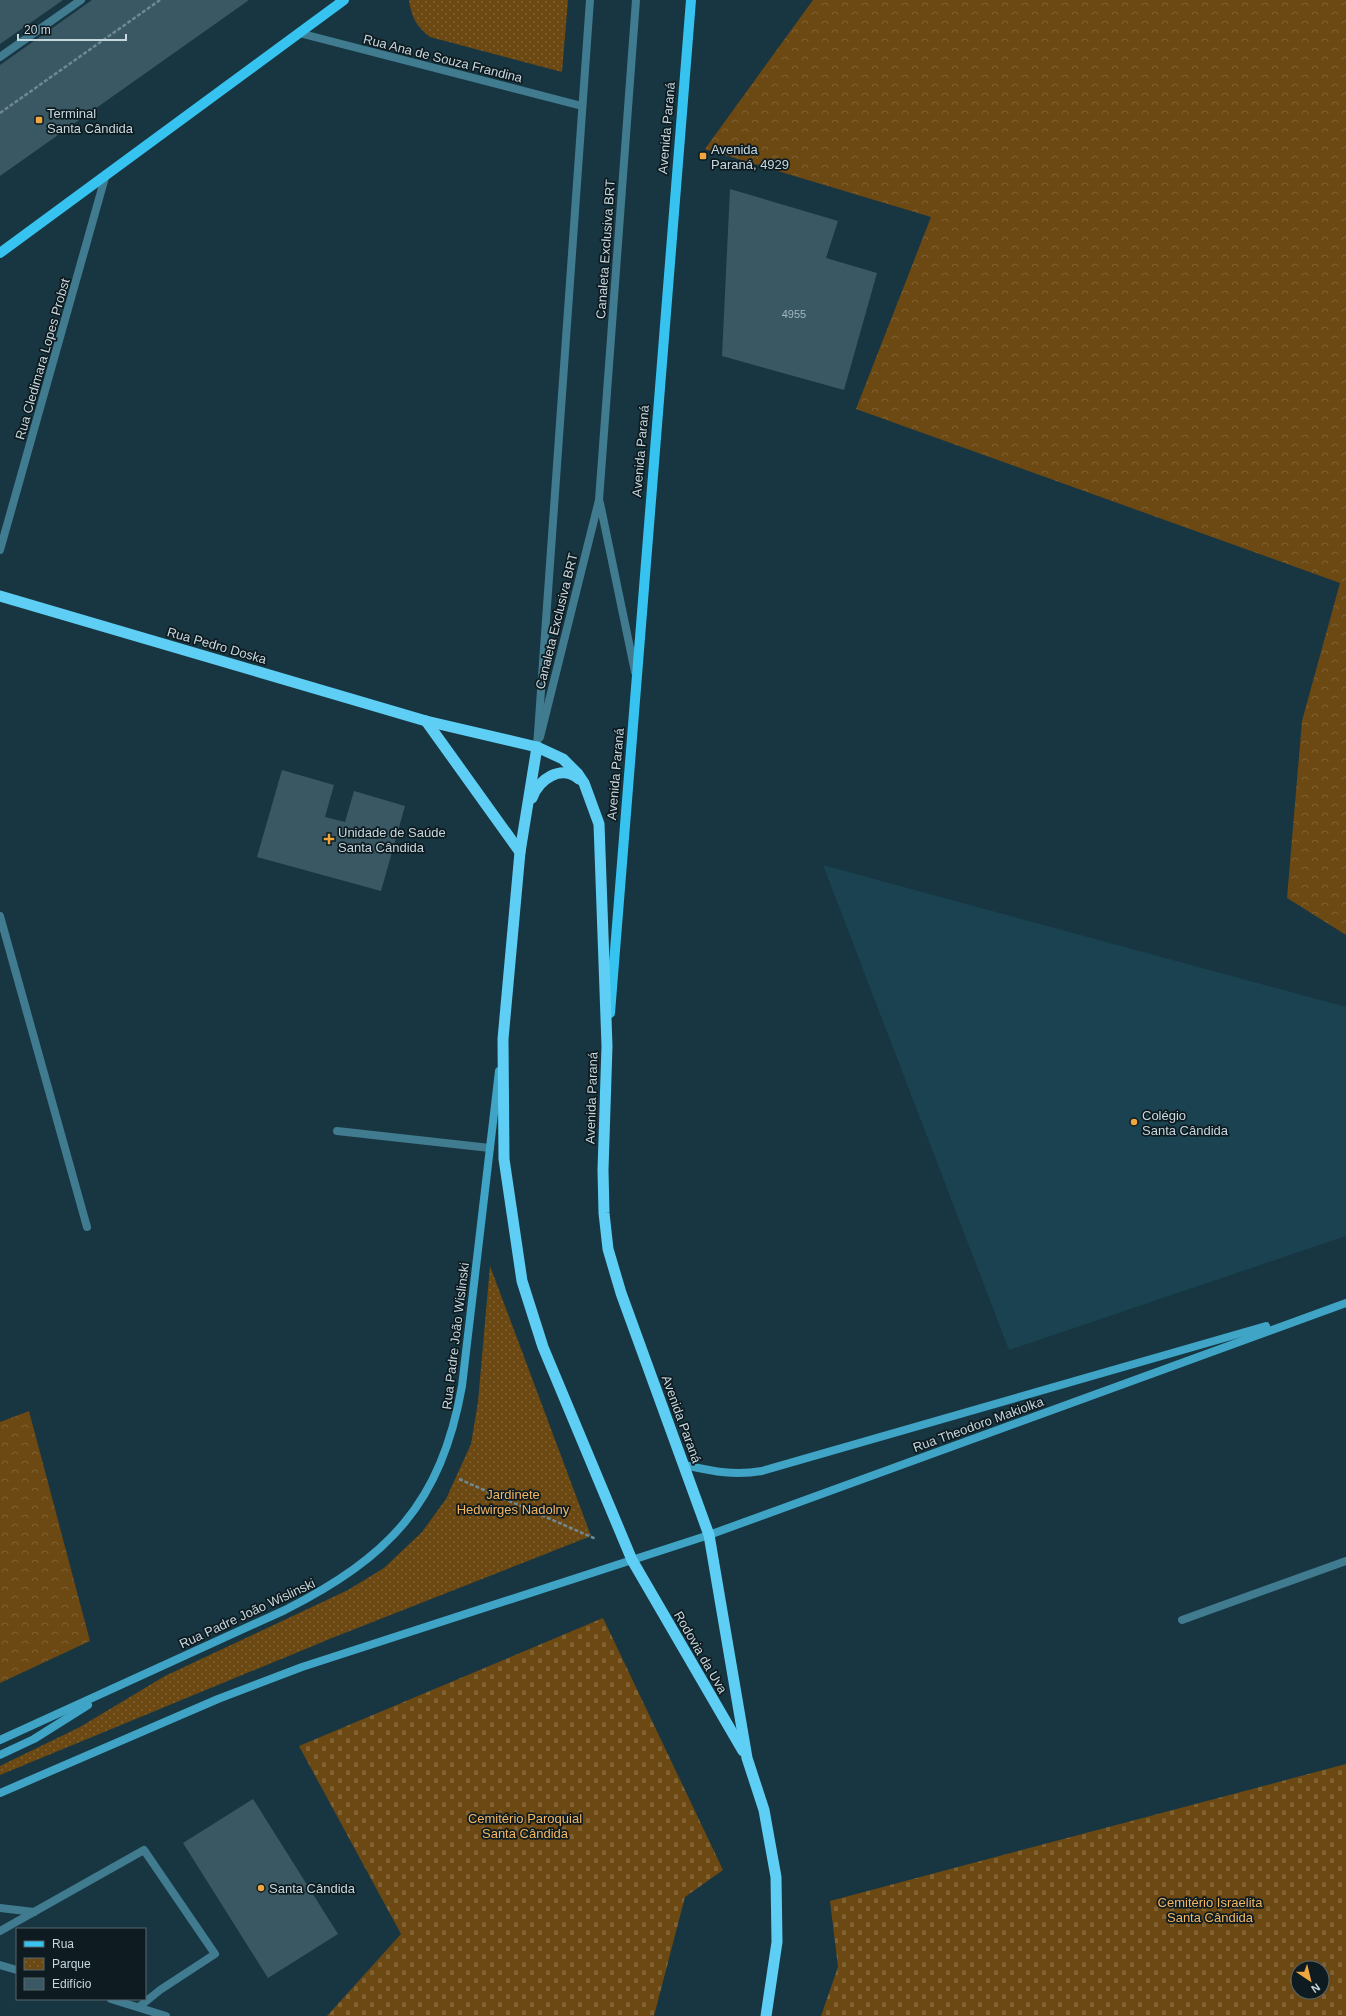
<svg xmlns="http://www.w3.org/2000/svg" width="1346" height="2016" viewBox="0 0 1346 2016" font-family="Arial,sans-serif">
<defs>
<pattern id="forest-crowns" width="20" height="18" patternUnits="userSpaceOnUse"><rect width="20" height="18" fill="#6c4813"/><path d="M2 6a3 3 0 1 1 6 0M12 15a3 3 0 1 1 6 0" fill="none" stroke="#806235"/></pattern>
<pattern id="cemetery-stones" width="16" height="16" patternUnits="userSpaceOnUse"><rect width="16" height="16" fill="#6c4813"/><path d="M2 7V4a2 2 0 0 1 4 0v3zM10 15v-3a2 2 0 0 1 4 0v3z" fill="#806235"/></pattern>
<pattern id="park-dots" width="8" height="8" patternUnits="userSpaceOnUse"><rect width="8" height="8" fill="#6c4813"/><path d="M2 2h.1M6 6h.1" fill="none" stroke="#806235" stroke-width="1.8" stroke-linecap="round"/></pattern>
</defs>
<rect width="100%" height="100%" fill="#173641"/>
<polygon fill="#1a4250" points="823,865 1346,1007 1346,1236 1009,1350"/>
<g fill="url(#forest-crowns)">
<polygon points="813,0 1346,0 1346,935 1287,898 1302,721 1340,583 856,409 931,217 705,149"/>
<polygon points="29,1411 90,1641 0,1683 0,1422"/>
</g>
<g fill="url(#cemetery-stones)" fill-rule="evenodd">
<polygon points="603,1618 723,1870 685,1897 654,2016 327,2016 401,1934 299,1746"/>
<path d="M1346 1764V2016H821L838 1967 830 1901ZM1298 1968H1322V1992H1298Z"/>
</g>
<g fill="url(#park-dots)">
<path d="M409 0H568L562 72 430 37C417 27 411 17 409 0Z"/>
<polygon points="490,1266 591,1536 332,1638 0,1775 0,1766 80,1727 165,1676 348,1590 384,1568 422,1532 446,1499 471,1444 478,1402"/>
</g>
<g fill="#395864">
<polygon points="0,0 63,0 0,44"/>
<polygon points="92,0 249,0 0,176 0,65"/>
<polygon points="730,189 838,221 826,258 877,273 844,390 722,356"/>
<polygon points="282,770 334,785 325,817 345,822 354,791 405,806 381,891 257,857"/>
<polygon points="253,1799 338,1934 268,1978 183,1843"/>
</g>
<g fill="none" stroke-linecap="round" stroke-linejoin="round">
<g stroke="#708891" stroke-width="2.5" stroke-dasharray="4 2" stroke-linecap="butt">
<polyline points="0,113 160,0"/>
<polyline points="459,1479 596,1539"/>
</g>
<g stroke="#417b90" stroke-width="8">
<polyline points="0,57 81,0"/>
<polyline points="600,503 635,672"/>
<polyline points="540,737 599,500 636,0"/>
<polyline points="0,916 87,1227"/>
<polyline points="337,1131 490,1148"/>
<polyline points="1182,1620 1346,1561"/>
<polyline points="0,1908 34,1912"/>
<polyline points="0,1931 144,1850 215,1954 160,1990 139,2007"/>
</g>
<g stroke="#417b90" stroke-width="8">
<polyline points="299,33 582,106"/>
<polyline points="0,550 106,174"/>
<polyline points="0,1965 17,1970"/>
<polyline points="111,1999 166,2016"/>
</g>
<polyline stroke="#417b90" stroke-width="8" points="537,747 590,0"/>
<g stroke="#3fa4c5" stroke-width="8">
<path d="M684 1465C712 1471 733 1476 762 1471L1266 1326"/>
<path d="M0 1740 285 1610C389 1557 441 1504 462 1386L499 1071"/>
<polyline points="0,1755 34,1739 88,1705"/>
<polyline points="0,1793 218,1699 302,1667 709,1535 1346,1303"/>
</g>
<g stroke="#36c3ef" stroke-width="10">
<polyline points="0,253 344,0"/>
<polyline points="610,1013 691,0"/>
</g>
<g stroke="#5ecef4" stroke-width="11">
<polyline points="0,596 426,721 537,747 563,759 578,774 584,783 599,824 607,1046 603,1170 604,1213 608,1249 621,1293 709,1535 747,1758 764,1810 776,1877 777,1942 766,2016"/>
<polyline points="426,721 520,852"/>
<polyline points="537,747 520,852 503,1039 504,1159 522,1281 543,1347 632,1560 743,1751"/>
<path d="M532 798C539 779 561 764 579 779"/>
</g>
</g>
<g fill="#efa73d" stroke="#0e1b20" stroke-width="1.5">
<rect x="35" y="116" width="8" height="8" rx="2"/>
<rect x="699" y="152" width="8" height="8" rx="2"/>
<path d="M327 833h4v4h4v4h-4v4h-4v-4h-4v-4h4z"/>
<circle cx="1134" cy="1122" r="4"/>
<circle cx="261" cy="1888" r="4"/>
</g>
<g text-anchor="middle" stroke-width="3.5" stroke-linejoin="round" paint-order="stroke">
<g font-size="11" fill="#a3b7c0">
<text x="794" y="318">4955</text>
</g>
<g font-size="13" fill="#c6d7de" stroke="#0e1b20">
<text transform="translate(443 58) rotate(14)" y="5">Rua Ana de Souza Frandina</text>
<text transform="translate(666 128) rotate(-85)" y="5">Avenida Paraná</text>
<text transform="translate(605 249) rotate(-86)" y="5">Canaleta Exclusiva BRT</text>
<text transform="translate(42 359) rotate(-74)" y="5">Rua Cledimara Lopes Probst</text>
<text transform="translate(640 451) rotate(-85)" y="5">Avenida Paraná</text>
<text transform="translate(556 621) rotate(-76)" y="5">Canaleta Exclusiva BRT</text>
<text transform="translate(217 645) rotate(16)" y="5">Rua Pedro Doska</text>
<text transform="translate(615 774) rotate(-85)" y="5">Avenida Paraná</text>
<text transform="translate(591 1098) rotate(-88)" y="5">Avenida Paraná</text>
<text transform="translate(455 1336) rotate(-83)" y="5">Rua Padre João Wislinski</text>
<text transform="translate(682 1419) rotate(70)" y="5">Avenida Paraná</text>
<text transform="translate(978 1424) rotate(-20)" y="5">Rua Theodoro Makiolka</text>
<text transform="translate(247 1613) rotate(-25)" y="5">Rua Padre João Wislinski</text>
<text transform="translate(701 1652) rotate(60)" y="5">Rodovia da Uva</text>
</g>
<g font-size="13" fill="#c6d7de" stroke="#0e1b20" text-anchor="start">
<text x="47" y="118">Terminal<tspan x="47" dy="15">Santa Cândida</tspan></text>
<text x="711" y="154">Avenida<tspan x="711" dy="15">Paraná, 4929</tspan></text>
<text x="338" y="837">Unidade de Saúde<tspan x="338" dy="15">Santa Cândida</tspan></text>
<text x="1142" y="1120">Colégio<tspan x="1142" dy="15">Santa Cândida</tspan></text>
<text x="269" y="1893">Santa Cândida</text>
</g>
<g font-size="13" fill="#f4b663" stroke="#0e1b20">
<text x="513" y="1499">Jardinete<tspan x="513" dy="15">Hedwirges Nadolny</tspan></text>
<text x="525" y="1823">Cemitério Paroquial<tspan x="525" dy="15">Santa Cândida</tspan></text>
<text x="1210" y="1907">Cemitério Israelita<tspan x="1210" dy="15">Santa Cândida</tspan></text>
</g>
</g>
<rect x="16" y="1928" width="130" height="72" fill="#0e1b20" stroke="#58666c"/>
<rect x="24" y="1941" width="20" height="6" fill="#36c3ef" stroke="#58666c"/>
<text x="52" y="1948" font-size="12" fill="#c6d7de">Rua</text>
<rect x="24" y="1958" width="20" height="12" fill="url(#park-dots)" stroke="#58666c"/>
<text x="52" y="1968" font-size="12" fill="#c6d7de">Parque</text>
<rect x="24" y="1978" width="20" height="12" fill="#395864" stroke="#58666c"/>
<text x="52" y="1988" font-size="12" fill="#c6d7de">Edifício</text>
<g transform="translate(1310 1980) rotate(145)"><circle r="19" fill="#0e1b20" stroke="#58666c"/>
<path d="M0-3L7 15L0 10L-7 15Z" fill="#efa73d"/>
<text y="-6" font-size="11" font-weight="bold" text-anchor="middle" fill="#c6d7de">N</text>
</g>
<path d="M18 34v6h108v-6" fill="none" stroke="#c6d7de" stroke-width="2"/>
<text x="24" y="34" font-size="12" fill="#c6d7de" stroke="#0e1b20" stroke-width="3" paint-order="stroke">20 m</text>
</svg>
